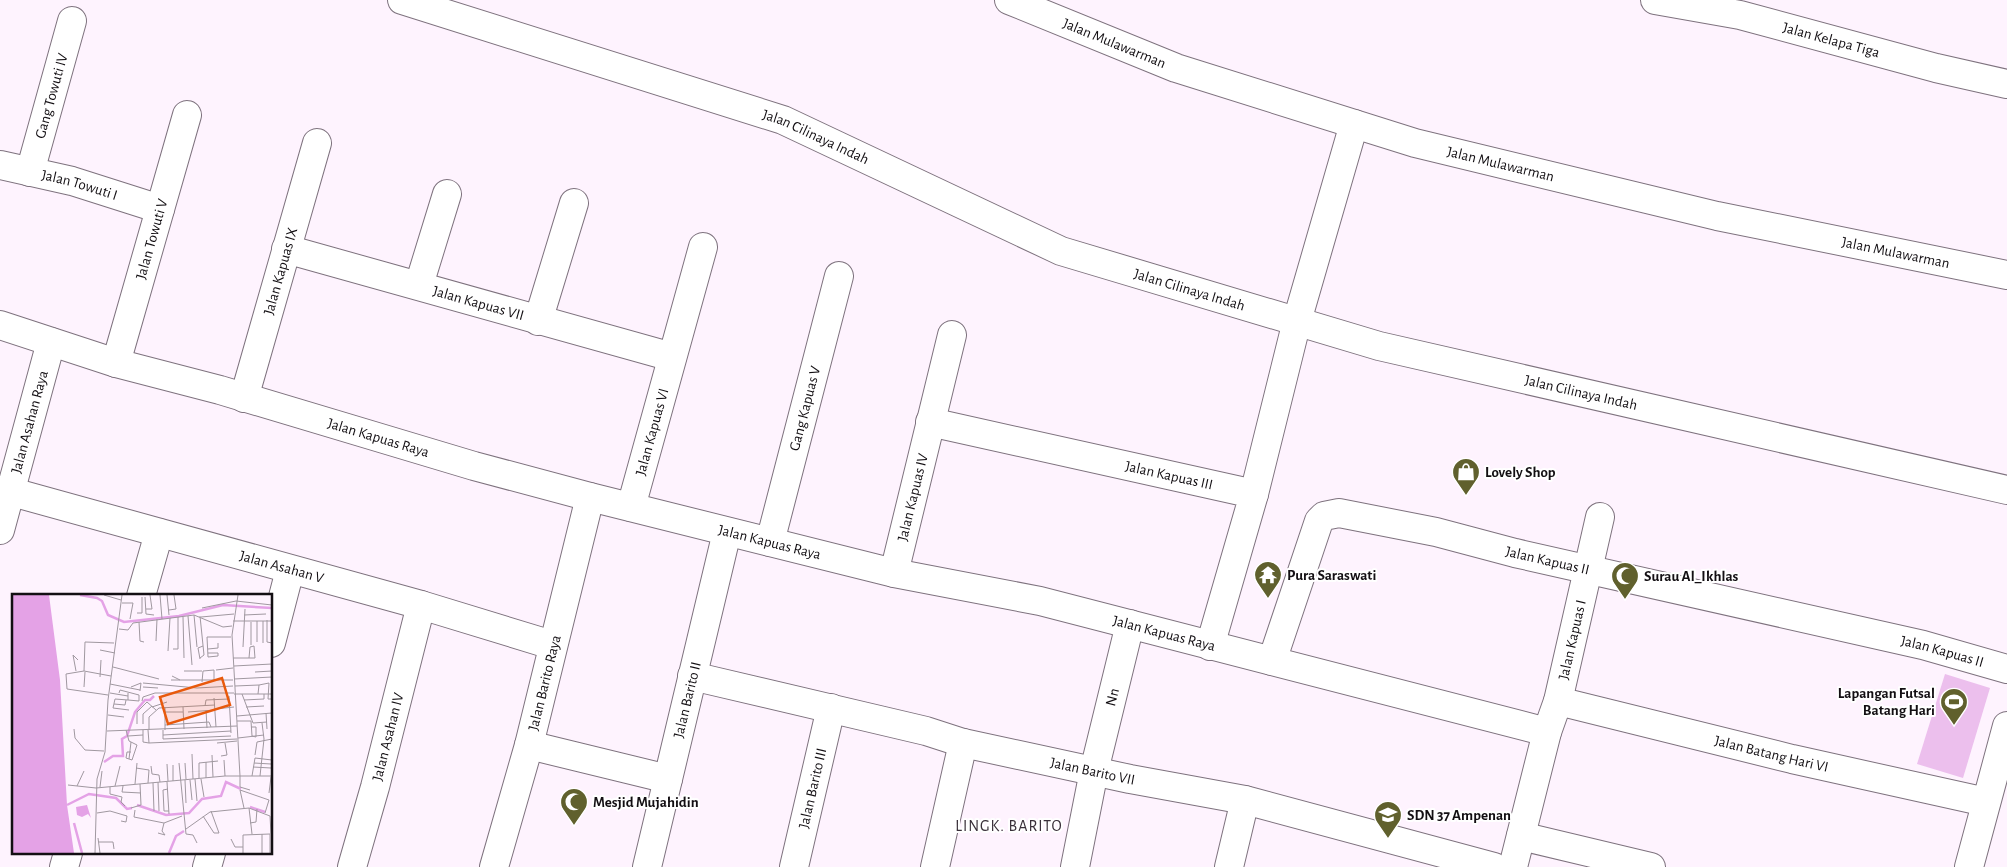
<svg xmlns="http://www.w3.org/2000/svg" width="2007" height="867" viewBox="0 0 2007 867" font-family="'Alegreya Sans',sans-serif">
<rect width="100%" height="100%" fill="#fef3fe"/>
<polygon fill="#ecbfed" points="1945,674 1990,688 1963,778 1917,764"/>
<g fill="none" stroke-linecap="round" stroke-linejoin="round">
<defs>
<g id="street">
<path id="s1" d="M402 0 783 120 1061 251 1379 346 2007 490"/>
<path id="s2" d="M1009 0 1176 68 1415 143 1717 216 2007 275"/>
<path id="s3" d="M1655 0 1740 15 1936 68 2007 84"/>
<path id="s4" d="M0 165 72 181 160 209"/>
<path id="s5" d="M30 172 72 21"/>
<path id="s6" d="M286 249 672 357"/>
<polyline points="419,285 447,194"/>
<polyline points="538,321 574,203"/>
<path id="s7" d="M0 325 116 363 220 390 474 466 590 497 894 573 1040 601 1547 732"/>
<path id="s8" d="M116 363 187 115"/>
<path id="s9" d="M244 398 317 143"/>
<path id="s10" d="M930 422 1254 494 1210 646"/>
<path id="s11" d="M12 492 421 605 552 645"/>
<polyline points="1254,494 1297,321 1354,124"/>
<path id="s12" d="M631 507 703 247"/>
<path id="s13" d="M0 530 51 342"/>
<path id="s14" d="M770 542 839 276"/>
<path id="s15" d="M894 573 952 335"/>
<polyline points="141,596 159,533"/>
<polyline points="271,643 290,570"/>
<path id="s16" d="M1272 661 1319 521 1324 516 1339 513 1436 532 1515 553 1923 645 2007 669"/>
<path id="s17" d="M692 676 926 731 963 743 1130 779 1245 800 1494 867"/>
<path id="s18" d="M1558 701 1792 759 1986 802"/>
<polyline points="529,745 668,779"/>
<polyline points="1521,836 1651,867"/>
<polyline points="64,867 68,853"/>
<polyline points="207,867 211,853"/>
<path id="s19" d="M352 867 375 787 421 605"/>
<path id="s20" d="M494 867 529 745 590 497"/>
<path id="s21" d="M647 867 727 532"/>
<path id="s22" d="M794 867 831 708"/>
<polyline points="935,867 963,743"/>
<path id="s23" d="M1075 867 1094 771 1130 624"/>
<polyline points="1229,867 1245,800"/>
<path id="s24" d="M1513 867 1547 732 1558 701 1600 517"/>
<polyline points="1969,867 2007,726"/>
</g>
</defs>
<use href="#street" stroke="#7e727e" stroke-width="30"/>
<use href="#street" stroke="#fff" stroke-width="28"/>
</g>
<defs>
<symbol id="shop-pin" viewBox="-11 -11 22 30"><path d="M0 17L-7.5 6A9.5 9.5 0 1 1 7.5 6Z" fill="#60602d" stroke="#fff"/><path d="M-5-2.5h2.3a2.7 3.5 0 0 1 5.4 0H5L5.5 6h-11ZM-1.5-2.5h3a1.5 2.3 0 0 0-3 0Z" fill="#fff"/></symbol>
<symbol id="temple-pin" viewBox="-11 -11 22 30"><path d="M0 17L-7.5 6A9.5 9.5 0 1 1 7.5 6Z" fill="#60602d" stroke="#fff"/><path d="M0-6L5-2H3V0L6.5 2.5H4V6H1.5V3h-3V6H-4V2.5H-6.5L-3 0V-2H-5Z" fill="#fff"/></symbol>
<symbol id="mosque-pin" viewBox="-11 -11 22 30"><path d="M0 17L-7.5 6A9.5 9.5 0 1 1 7.5 6Z" fill="#60602d" stroke="#fff"/><path d="M3.5-4.9A6 6 0 1 0 3.5 4.9A5 5 0 1 1 3.5-4.9Z" fill="#fff"/></symbol>
<symbol id="stadium-pin" viewBox="-11 -11 22 30"><path d="M0 17L-7.5 6A9.5 9.5 0 1 1 7.5 6Z" fill="#60602d" stroke="#fff"/><path d="M0-5a6.5 5 0 1 0 0 10a6.5 5 0 1 0 0-10ZM-3.5-1.8h7v3.6h-7Z" fill="#fff"/></symbol>
<symbol id="school-pin" viewBox="-11 -11 22 30"><path d="M0 17L-7.5 6A9.5 9.5 0 1 1 7.5 6Z" fill="#60602d" stroke="#fff"/><path d="M0-5L7-2L0 1L-7-2ZM-4 1L0 2.5L4 1V4Q0 6-4 4Z" fill="#fff"/></symbol>
</defs>
<g fill-rule="evenodd">
<use href="#shop-pin" x="1450" y="456" width="32" height="43"/>
<use href="#temple-pin" x="1252" y="559" width="32" height="43"/>
<use href="#mosque-pin" x="1609" y="560" width="32" height="43"/>
<use href="#stadium-pin" x="1938" y="686" width="32" height="43"/>
<use href="#mosque-pin" x="558" y="786" width="32" height="43"/>
<use href="#school-pin" x="1372" y="799" width="32" height="43"/>
</g>
<g text-anchor="middle" stroke-width="4" stroke-linejoin="round" paint-order="stroke">
<g font-size="15" fill="#130f13" stroke="#fff">
<text dy="5" stroke="none"><textPath href="#s3" startOffset="181">Jalan Kelapa Tiga</textPath></text>
<text dy="5" stroke="none"><textPath href="#s2" startOffset="114">Jalan Mulawarman</textPath></text>
<text dy="5" stroke="none"><textPath href="#s5" startOffset="79">Gang Towuti IV</textPath></text>
<text dy="5" stroke="none"><textPath href="#s1" startOffset="436">Jalan Cilinaya Indah</textPath></text>
<text dy="5" stroke="none"><textPath href="#s2" startOffset="519">Jalan Mulawarman</textPath></text>
<text dy="5" stroke="none"><textPath href="#s4" startOffset="82">Jalan Towuti I</textPath></text>
<text dy="5" stroke="none"><textPath href="#s8" startOffset="129">Jalan Towuti V</textPath></text>
<text dy="5" stroke="none"><textPath href="#s2" startOffset="924">Jalan Mulawarman</textPath></text>
<text dy="5" stroke="none"><textPath href="#s9" startOffset="132">Jalan Kapuas IX</textPath></text>
<text dy="5" stroke="none"><textPath href="#s1" startOffset="841">Jalan Cilinaya Indah</textPath></text>
<text dy="5" stroke="none"><textPath href="#s6" startOffset="200">Jalan Kapuas VII</textPath></text>
<text dy="5" stroke="none"><textPath href="#s1" startOffset="1246">Jalan Cilinaya Indah</textPath></text>
<text dy="5" stroke="none"><textPath href="#s14" startOffset="138">Gang Kapuas V</textPath></text>
<text dy="5" stroke="none"><textPath href="#s13" startOffset="112">Jalan Asahan Raya</textPath></text>
<text dy="5" stroke="none"><textPath href="#s12" startOffset="78">Jalan Kapuas VI</textPath></text>
<text dy="5" stroke="none"><textPath href="#s7" startOffset="395">Jalan Kapuas Raya</textPath></text>
<text dy="5" stroke="none"><textPath href="#s10" startOffset="245">Jalan Kapuas III</textPath></text>
<text dy="5" stroke="none"><textPath href="#s15" startOffset="78">Jalan Kapuas IV</textPath></text>
<text dy="5" stroke="none"><textPath href="#s7" startOffset="800">Jalan Kapuas Raya</textPath></text>
<text dy="5" stroke="none"><textPath href="#s16" startOffset="384">Jalan Kapuas II</textPath></text>
<text dy="5" stroke="none"><textPath href="#s11" startOffset="280">Jalan Asahan V</textPath></text>
<text dy="5" stroke="none"><textPath href="#s7" startOffset="1205">Jalan Kapuas Raya</textPath></text>
<text dy="5" stroke="none"><textPath href="#s24" startOffset="235">Jalan Kapuas I</textPath></text>
<text dy="5" stroke="none"><textPath href="#s16" startOffset="789">Jalan Kapuas II</textPath></text>
<text dy="5" stroke="none"><textPath href="#s20" startOffset="191">Jalan Barito Raya</textPath></text>
<text dy="5" stroke="none"><textPath href="#s23" startOffset="174">Nn</textPath></text>
<text dy="5" stroke="none"><textPath href="#s21" startOffset="172">Jalan Barito II</textPath></text>
<text dy="5" stroke="none"><textPath href="#s19" startOffset="135">Jalan Asahan IV</textPath></text>
<text dy="5" stroke="none"><textPath href="#s18" startOffset="220">Jalan Batang Hari VI</textPath></text>
<text dy="5" stroke="none"><textPath href="#s17" startOffset="412">Jalan Barito VII</textPath></text>
<text dy="5" stroke="none"><textPath href="#s22" startOffset="81">Jalan Barito III</textPath></text>
</g>
<g font-size="15" font-weight="bold" fill="#130f13" stroke="#fff" text-anchor="start">
<text x="1485" y="477">Lovely Shop</text>
<text x="1287" y="580">Pura Saraswati</text>
<text x="1644" y="581">Surau Al_Ikhlas</text>
<text x="1935" y="698" text-anchor="end">Lapangan Futsal<tspan x="1935" dy="17">Batang Hari</tspan></text>
<text x="593" y="807">Mesjid Mujahidin</text>
<text x="1407" y="820">SDN 37 Ampenan</text>
</g>
<g font-size="16" letter-spacing="1" fill="#392f39" stroke="#fff">
<text x="1009" y="831">LINGK. BARITO</text>
</g>
</g>
<g transform="translate(12 594)">
<rect width="260" height="260" fill="#fef3fe"/>
<path d="M0 1H37L48 86 55 211 62 259H0ZM75 211 79 224 76 220 70 223 65 221 64 213Z" fill="#e4a2e6"/>
<path fill="none" stroke="#e4a2e6" stroke-width="2.5" d="M68 1 85 4 90 7 96 21 112 28 167 22 211 11 260 14M92 168 101 162H111L110 145 115 142 123 118 133 106H138L142 102M55 211 77 200 104 204 115 215 120 214M125 211 154 221 177 219 190 205 209 202 214 188 229 195M238 213 253 218M62 229 70 259M157 259 164 242 172 237"/>
<path fill="none" stroke="#a098a0" stroke-width="1" d="M92 1 109 6M148 1 150 25M155 1 157 21M226 1 220 41 228 182M133 3 134 20 142 21M110 9H121L118 25M190 14 224 7 260 11M134 15H140L138 1M157 16 164 15 162 1M125 19H130V3M182 21 185 53M232 21 254 20M176 22 180 71M171 23 172 64M189 23 222 20M255 26V48L260 49M221 27H260M245 27V48M127 28 128 47 132 48M239 28V51M107 35 116 36 121 29 182 21 211 33 220 32M195 43 196 63 206 62V59H196M195 43H219M144 47 145 25M251 49V27M231 53 233 15M161 55H166V23M196 55 206 54V49M88 56 103 59M156 57 158 24M188 64 192 61 188 22M221 64H243L242 52 238 53 237 64M188 65 186 54 191 52M222 72 260 70M101 73 147 85M204 76 221 74M64 77 61 61 66 66M72 77 73 48 102 49M172 77H190M243 78 260 77M88 83 89 66M222 85 260 83M159 86H168L160 82M168 86H221M190 88 191 77 202 76V87M131 89 185 94 221 92M98 90 128 96M247 91 257 89 256 105H260M223 92 247 91 246 100M72 93 73 78M119 93 129 89 128 97M131 93 146 94M98 99 116 102M107 99 108 96 127 101V107L116 106V99M143 99H222M222 100H260M230 100 241 129 255 128M96 101 55 95 54 80 72 77 99 82M217 102 219 139M202 104 204 133M232 106 252 105V100M130 107 131 103 143 99M102 110 113 111 114 106M193 112 194 106 217 105M140 113 155 108M153 113V136M171 113 172 135M234 113 252 112M101 114 103 105 116 106M101 114 117 116M203 115 222 113M194 116 195 134M153 118H171M176 118 203 116M254 119 255 135M96 121 112 123M225 122 260 119M225 127H239L240 142 244 143V133H239M125 130V118L135 108 144 116M131 130V120L140 112M153 131 197 128 199 133M62 135 63 144 73 156 92 157M114 136 117 147 125 151 120 166 114 164 115 158H119M131 136V148L137 149M136 136 137 149 225 145M137 136V123L147 114 203 111M151 136V145L219 142M95 137 225 132M151 141 219 137M116 142 131 141M226 144 252 141M205 149 225 147M180 160 181 185M200 161 201 183M243 161 245 148 260 145M209 162 215 161 213 149M117 165 119 148M212 166 213 182M167 169 174 240 181 241 185 249M173 169 174 185M242 169 259 170M155 170 156 187M161 171V187M139 172 140 180 147 181 148 188M241 173 259 174M124 174 137 176 136 189M228 182V193L238 196M240 182 243 164 260 166M248 182 252 145 250 129M187 184V169L206 167M194 184V168M183 185 185 207M189 185 192 203M173 186 174 209M178 186 180 206M146 188 147 217M155 188 157 220M141 189 142 217M123 190 125 169M56 191 84 194M65 192 72 177M103 192 108 172M111 192 110 198 129 199M88 193 90 177M98 193V200L110 203 109 208 113 212M84 194 213 182H260M156 195 151 196 152 217H157M257 199 259 183M119 214 129 211 128 190M232 214 228 196 257 206 253 219M237 214 240 240M123 216 122 223 152 229M85 219 98 217 115 222 114 228 109 227M191 222 202 239H207L199 217M152 229 170 222M238 229 244 228 245 215M174 235 198 218 237 214 258 222 259 240M146 239 153 241 150 237 152 229M250 240V259M258 240V259M86 244 88 259M219 245 223 253H231M87 248H101L102 255M83 259 85 185 93 158 96 106 110 1M231 259V241L258 240"/>
<path fill="#e8590c" fill-opacity="0.15" stroke="#e8590c" stroke-width="2.5" d="M210 84 218 111 156 130 148 103Z"/>
<rect width="260" height="260" fill="none" stroke="#130f13" stroke-width="2.5"/>
</g>
</svg>
